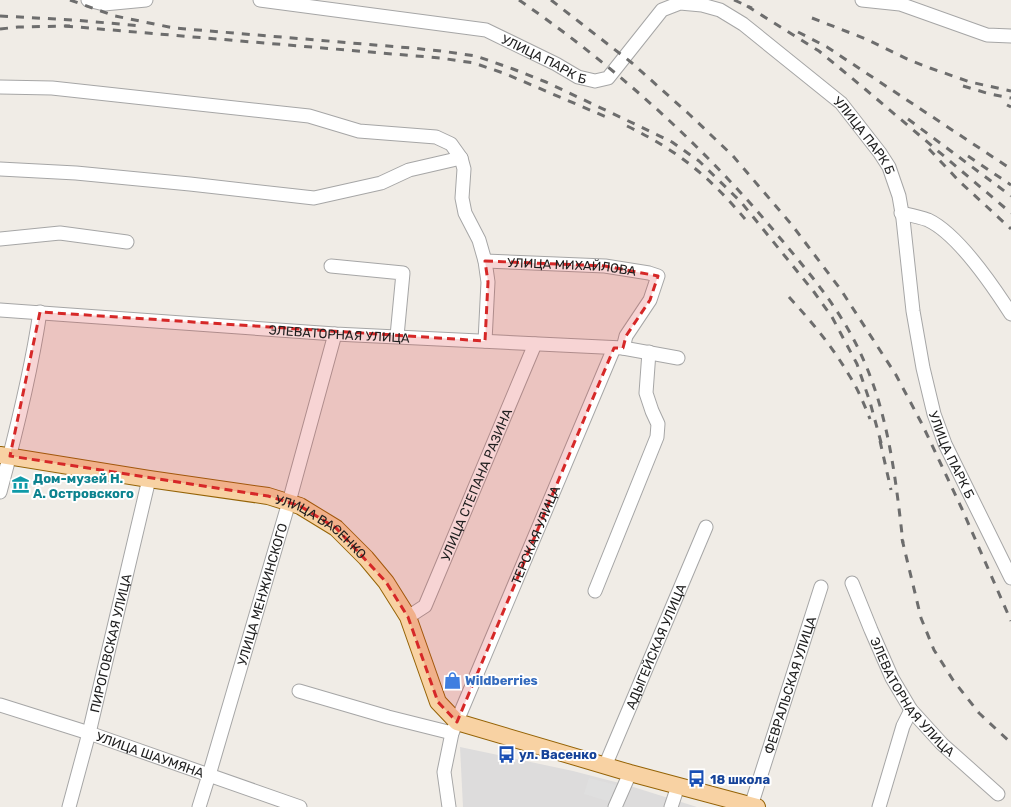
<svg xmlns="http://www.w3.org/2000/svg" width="1011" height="807" viewBox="0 0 1011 807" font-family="Rubik,sans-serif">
<rect width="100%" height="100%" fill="#f0ece6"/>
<polygon fill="#dddcdc" points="460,747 573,771 627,785 697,807 463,807"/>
<polygon fill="#dfdfdf" points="589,778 616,785 611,802 584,794"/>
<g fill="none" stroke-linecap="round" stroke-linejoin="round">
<defs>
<g id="minor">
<polyline points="88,0 104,4 146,0"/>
<path id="s1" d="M260 0 486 30 556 64 578 77 595 81 608 78 662 10 680 3 702 5 720 10 743 24 841 103 880 153 889 167 899 196 903 219 913 311 923 368 934 414 945 444 1011 578"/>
<polyline points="862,0 900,4 987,35 1011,36"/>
<polyline points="0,87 52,88 309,116 359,131 436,137 451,144 461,158 464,169 462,198 465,213 479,240 485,261 488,282 485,341"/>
<polyline points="0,169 76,173 190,184 314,198 381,183 409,170 461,158"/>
<path d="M901 213C910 215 920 217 928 220 958 234 993 286 1011 314"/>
<polyline points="0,239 60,233 127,242"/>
<path id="s2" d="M485 261 605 266 649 273 658 276 650 300 626 336 623 348"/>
<polyline points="331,266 403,273 397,336"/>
<path id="s3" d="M0 310 335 334 623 348 678 358"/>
<path d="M0 492C16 433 31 373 40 312"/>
<path id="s4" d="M852 583 871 630 892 678 911 710 942 744 998 794"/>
<polyline points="595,591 657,437 658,424 652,411 646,393 649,352"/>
<path id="s5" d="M408 617 425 606 535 344"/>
<polyline points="299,691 388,717 452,733"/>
<path id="s6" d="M0 705 89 733 300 807"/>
<path id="s7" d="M605 766 706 527"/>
<path id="s8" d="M751 806 821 587"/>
<path id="s9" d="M69 807 89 733 149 479"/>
<path id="s10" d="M199 807 209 775 289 502 335 334"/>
<path id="s11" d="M449 807 444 772 452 733 614 348"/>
<polyline points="615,807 630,773"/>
<polyline points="671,807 678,786"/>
<polyline points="879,807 903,726 911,710"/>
</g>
<g id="major">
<path id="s12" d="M0 455 149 479 268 496 300 506 336 528 366 558 386 582 408 617 438 702 457 722 630 773 757 807"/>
</g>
</defs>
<use href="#minor" stroke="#a6a6a6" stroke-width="15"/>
<use href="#major" stroke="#956306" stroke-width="18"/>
<use href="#minor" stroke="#fff" stroke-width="13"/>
<use href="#major" stroke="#f8d2a3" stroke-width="16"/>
<g stroke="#6d6d6d" stroke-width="3" stroke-dasharray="8 8" stroke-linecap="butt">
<polyline points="70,0 115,16 174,28 411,48 441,51 476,56 513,69 546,82 639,126 672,142 699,161 741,202 814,292 832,317 857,364 870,402 882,446"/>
<path d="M519 0C616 67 705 147 780 238 812 276 844 314 864 361 889 418 896 481 903 543"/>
<polyline points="551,0 632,63 690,115 733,156 792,225 841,290 896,375 922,424 962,509 1011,621"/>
<polyline points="734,0 752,8"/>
<polyline points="747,6 819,51 865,89 1011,213"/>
<polyline points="0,16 74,20 142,26"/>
<polyline points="812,18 866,39 909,60 930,68 970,82 1011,91"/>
<polyline points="65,26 440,58 474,63 506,74 611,119"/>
<polyline points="0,29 18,27 70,26"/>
<polyline points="798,32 827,47 1011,169"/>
<polyline points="963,86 990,94 1011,98"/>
<polyline points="1007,105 1011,107"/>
<polyline points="908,119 1011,196"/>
<path d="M627 126C677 150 710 177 745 219"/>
<polyline points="929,149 959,181 1011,229"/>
<polyline points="968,156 1011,185"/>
<path d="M789 297C811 321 832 346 849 375 858 389 864 404 870 419"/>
<polyline points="880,441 891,490"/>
<polyline points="902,539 921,618 934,650 953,680 979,713 1011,743"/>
</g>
</g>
<path fill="#d62828" fill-opacity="0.2" stroke="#d62828" stroke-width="3" stroke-dasharray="8 5" stroke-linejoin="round" d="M485 261 605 266 658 276 650 300 626 336 623 348H614L457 722 438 702 408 617 386 582 336 528 300 506 268 496 10 456 40 312 485 341 488 282Z"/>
<defs>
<symbol id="museum-bare" viewBox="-9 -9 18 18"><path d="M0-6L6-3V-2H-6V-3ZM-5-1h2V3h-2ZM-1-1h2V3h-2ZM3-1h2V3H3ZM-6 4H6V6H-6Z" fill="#0f9aa8" stroke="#fff" stroke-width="2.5" paint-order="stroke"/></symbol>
<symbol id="shop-bare" viewBox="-9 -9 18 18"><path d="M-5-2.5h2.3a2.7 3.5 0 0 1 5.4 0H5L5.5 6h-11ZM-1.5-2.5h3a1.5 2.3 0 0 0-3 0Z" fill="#3f7fe0" stroke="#fff" stroke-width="2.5" paint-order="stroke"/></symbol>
<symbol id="bus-bare" viewBox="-9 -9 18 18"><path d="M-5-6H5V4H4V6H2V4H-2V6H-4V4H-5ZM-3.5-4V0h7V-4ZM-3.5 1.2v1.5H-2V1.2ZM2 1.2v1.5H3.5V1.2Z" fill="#1a4fb4" stroke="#fff" stroke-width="2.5" paint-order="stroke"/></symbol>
</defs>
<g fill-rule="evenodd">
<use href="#museum-bare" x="8" y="472" width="25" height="25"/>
<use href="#shop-bare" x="440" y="668" width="25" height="25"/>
<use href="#bus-bare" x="494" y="742" width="25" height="25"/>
<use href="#bus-bare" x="684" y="766" width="25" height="25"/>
</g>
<g text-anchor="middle" stroke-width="4" stroke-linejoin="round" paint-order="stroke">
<g font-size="13" fill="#1f1f1f" stroke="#fff">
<text dy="5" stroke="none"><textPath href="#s1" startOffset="293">УЛИЦА ПАРК Б</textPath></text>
<text dy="5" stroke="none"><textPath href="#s1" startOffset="702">УЛИЦА ПАРК Б</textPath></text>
<text dy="5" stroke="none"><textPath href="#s2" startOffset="87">УЛИЦА МИХАЙЛОВА</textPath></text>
<text dy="5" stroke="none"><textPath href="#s3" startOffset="340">ЭЛЕВАТОРНАЯ УЛИЦА</textPath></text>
<text dy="5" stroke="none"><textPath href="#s1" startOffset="1038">УЛИЦА ПАРК Б</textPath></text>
<text dy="5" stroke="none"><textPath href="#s5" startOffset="152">УЛИЦА СТЕПАНА РАЗИНА</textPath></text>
<text dy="5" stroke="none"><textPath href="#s12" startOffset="333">УЛИЦА ВАСЕНКО</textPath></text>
<text dy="5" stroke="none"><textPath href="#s11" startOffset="290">ТЕРСКАЯ УЛИЦА</textPath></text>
<text dy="5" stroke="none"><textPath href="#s10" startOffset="222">УЛИЦА МЕНЖИНСКОГО</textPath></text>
<text dy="5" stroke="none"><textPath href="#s9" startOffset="169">ПИРОГОВСКАЯ УЛИЦА</textPath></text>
<text dy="5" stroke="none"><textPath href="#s7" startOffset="130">АДЫГЕЙСКАЯ УЛИЦА</textPath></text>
<text dy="5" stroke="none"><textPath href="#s8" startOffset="127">ФЕВРАЛЬСКАЯ УЛИЦА</textPath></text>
<text dy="5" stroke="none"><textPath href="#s4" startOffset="130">ЭЛЕВАТОРНАЯ УЛИЦА</textPath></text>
<text dy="5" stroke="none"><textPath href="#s6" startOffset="158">УЛИЦА ШАУМЯНА</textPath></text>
</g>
<g font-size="13" font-weight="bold" fill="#0d838f" stroke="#fff" text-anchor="start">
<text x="33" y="483">Дом-музей Н.<tspan x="33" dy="15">А. Островского</tspan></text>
</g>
<g font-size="13" font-weight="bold" fill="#366cbe" stroke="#fff" text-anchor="start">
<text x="465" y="685">Wildberries</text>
</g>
<g font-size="13" font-weight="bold" fill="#164399" stroke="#fff" text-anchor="start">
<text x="519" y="759">ул. Васенко</text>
<text x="710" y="784">18 школа</text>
</g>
</g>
</svg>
